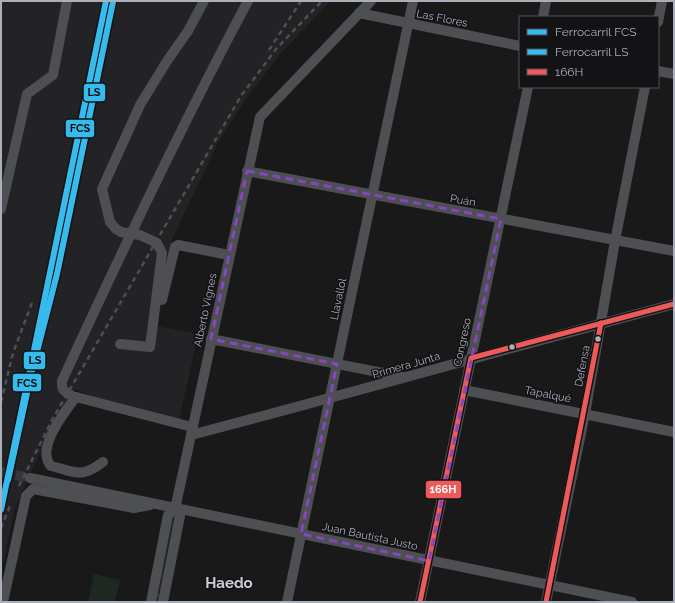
<svg xmlns="http://www.w3.org/2000/svg" width="675" height="603" viewBox="0 0 675 603" font-family="Raleway,sans-serif">
<defs>
<pattern id="grass-tufts" width="24" height="20" patternUnits="userSpaceOnUse"><rect width="24" height="20" fill="#1f2721"/><path d="M3 7l-1-3M5 7V3M7 7l1-3M15 17l-1-3M17 17v-4M19 17l1-3" fill="none" stroke="#3d443f"/></pattern>
</defs>
<rect width="100%" height="100%" fill="#19191a"/>
<polygon fill="#232326" points="1,1 331,1 281,53 247,97 219,141 172,239 157,326 198,334 179,421 98,399 76,389 53,424 15,508 1,572"/>
<polygon fill="url(#grass-tufts)" points="174,516 176,517 159,602 154,602 171,518"/>
<polygon fill="#1f2721" points="94,574 120,580 115,602 88,602"/>
<g fill="none" stroke-linecap="round" stroke-linejoin="round">
<polyline stroke="#36373a" stroke-width="10" stroke-dasharray="10 5" stroke-linecap="butt" points="1,472 30,478"/>
<g stroke="#4d4f53" stroke-width="10">
<polyline points="359,13 520,46"/>
<polyline points="543,17 546,1"/>
<polyline points="658,22 662,1"/>
<polyline points="658,71 674,74"/>
<polyline points="247,171 674,251"/>
<polyline points="1,209 27,94 53,75 67,1"/>
<polyline points="162,300 175,247 178,245 229,255"/>
<polyline points="211,339 403,377"/>
<polyline points="120,344 150,347 162,253 157,243 140,235 121,232 116,229 110,222 102,189 140,105 167,61 188,31 204,1"/>
<polyline points="464,390 674,432"/>
<path d="M76 397C65 411 35 449 51 466 77 472 80 479 103 462"/>
<path d="M192 427 72 396C65 392 61 390 62 381 121 253 181 126 248 1"/>
<path d="M191 435C352 393 513 347 674 304"/>
<polyline points="30,478 632,602"/>
<polyline points="3,602 26,496 33,489 134,508 150,505"/>
<polyline points="151,602 168,515 175,509 260,117 371,1"/>
<polyline points="163,602 180,516 175,509"/>
<polyline points="287,602 413,1"/>
<polyline points="420,602 528,87"/>
<polyline points="546,602 585,414 615,241 645,87"/>
</g>
<g stroke="#4e4f51" stroke-width="2.5" stroke-dasharray="5 4" stroke-linecap="butt">
<polyline points="269,50 301,1"/>
<polyline points="1,402 13,353 33,300"/>
<polyline points="19,486 52,420 241,96 276,49 322,1"/>
<polyline points="1,528 10,506"/>
</g>
<defs>
<g id="bus-1">
<polyline points="420,602 471,358 674,304"/>
<polyline points="546,602 601,323"/>
</g>
</defs>
<use href="#bus-1" stroke="#131316" stroke-width="8"/>
<use href="#bus-1" stroke="#ee5a5a" stroke-width="5"/>
<defs>
<polyline id="rail-1" points="1,510 106,1"/>
<polyline id="rail-2" points="8,480 31,375 57,274 113,2"/>
</defs>
<use href="#rail-1" stroke="#131316" stroke-width="9"/>
<use href="#rail-2" stroke="#131316" stroke-width="9"/>
<use href="#rail-1" stroke="#37bbed" stroke-width="6"/>
<use href="#rail-2" stroke="#37bbed" stroke-width="6"/>
</g>
<path fill="none" stroke="#8546be" stroke-width="3" stroke-dasharray="8 5" stroke-linejoin="round" d="M247 171 501 219 429 561 301 534 337 364 211 339Z"/>
<g fill="#abafba" stroke="#131316" stroke-width="1.5">
<circle cx="598" cy="339" r="3.5"/>
<circle cx="512" cy="347" r="3.5"/>
</g>
<g text-anchor="middle" stroke-width="3" stroke-linejoin="round" paint-order="stroke">
<g font-size="11" fill="#abafba" stroke="#131316">
<text transform="translate(442 18) rotate(11)" y="4">Las Flores</text>
<text transform="translate(463 200) rotate(10)" y="4">Puán</text>
<text transform="translate(338 299) rotate(-78)" y="4">Llavallol</text>
<text transform="translate(205 310) rotate(-78)" y="4">Alberto Vignes</text>
<text transform="translate(462 342) rotate(-78)" y="4">Congreso</text>
<text transform="translate(406 365) rotate(-16)" y="4">Primera Junta</text>
<text transform="translate(582 366) rotate(-79)" y="4">Defensa</text>
<text transform="translate(548 394) rotate(11)" y="4">Tapalqué</text>
<text transform="translate(370 536) rotate(12)" y="4">Juan Bautista Justo</text>
</g>
<g font-size="15" font-weight="bold" fill="#ccced6" stroke="#131316">
<text x="229" y="588">Haedo</text>
</g>
</g>
<g stroke="#131316" stroke-width="1.5">
<rect x="83" y="83" width="23" height="19" rx="4" fill="#37bbed"/>
<rect x="65" y="119" width="30" height="19" rx="4" fill="#37bbed"/>
<rect x="23" y="351" width="23" height="19" rx="4" fill="#37bbed"/>
<rect x="12" y="373" width="30" height="19" rx="4" fill="#37bbed"/>
<rect x="425" y="480" width="37" height="19" rx="4" fill="#ee5a5a"/>
</g>
<g font-size="11" text-anchor="middle" font-weight="bold" fill="#fff">
<text x="443" y="493">166H</text>
</g>
<g font-size="11" text-anchor="middle" font-weight="bold" fill="#111">
<text x="94" y="96">LS</text>
<text x="80" y="132">FCS</text>
<text x="35" y="364">LS</text>
<text x="27" y="387">FCS</text>
</g>
<rect width="675" height="603" fill="none" stroke="#abafba" stroke-width="4"/>
<rect x="519" y="16" width="140" height="72" fill="#131316" stroke="#505158"/>
<rect x="527" y="29" width="20" height="6" fill="#37bbed" stroke="#505158"/>
<text x="555" y="36" font-size="12" fill="#abafba">Ferrocarril FCS</text>
<rect x="527" y="49" width="20" height="6" fill="#37bbed" stroke="#505158"/>
<text x="555" y="56" font-size="12" fill="#abafba">Ferrocarril LS</text>
<rect x="527" y="69" width="20" height="6" fill="#ee5a5a" stroke="#505158"/>
<text x="555" y="76" font-size="12" fill="#abafba">166H</text>
</svg>
